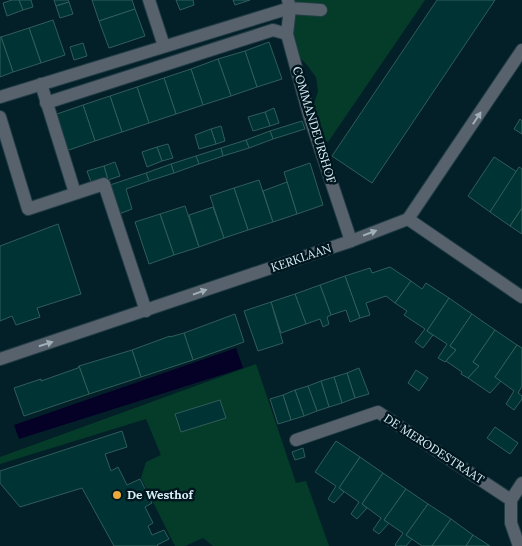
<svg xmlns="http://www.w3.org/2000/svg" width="522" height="546" viewBox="0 0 522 546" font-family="Lora,serif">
<rect width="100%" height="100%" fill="#032029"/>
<g fill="#053c29">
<polygon points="293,0 425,0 328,142 320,139 311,114 318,91 316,77 307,65 296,54 292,45"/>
<polygon points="256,364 296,483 306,481 329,546 213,546 203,538 185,546 175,546 141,478 146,462 161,455 146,419 0,464 0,457"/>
</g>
<polygon fill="#050025" points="236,348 243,368 19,439 14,425"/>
<g fill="#003434" stroke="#315c5a">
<polygon points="12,0 19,0 23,10 7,16 3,3"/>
<polygon points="19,0 31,0 33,7 23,10"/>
<polygon points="54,0 68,0 69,2 56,6"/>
<polygon points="92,0 132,0 135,9 99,21"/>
<polygon points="176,0 193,0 194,5 180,10"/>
<polygon points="233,0 250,0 235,5"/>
<polygon points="437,0 495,0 372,183 332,156"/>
<polygon points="69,2 73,14 60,18 56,6"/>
<polygon points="135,9 145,36 109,48 99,21"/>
<polygon points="53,20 65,55 41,63 29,28"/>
<polygon points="29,28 41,63 13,72 1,37"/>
<polygon points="0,37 1,37 13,72 0,77"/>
<polygon points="269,42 282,79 257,87 245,51"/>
<polygon points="83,43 87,56 74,60 70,47"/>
<polygon points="245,51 257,87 231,96 218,59"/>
<polygon points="218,59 231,96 203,105 191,69"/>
<polygon points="191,69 203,105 176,114 164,78"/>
<polygon points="164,78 176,114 149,123 137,87"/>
<polygon points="137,87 149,123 122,132 110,96"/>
<polygon points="110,96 122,132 95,141 83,105"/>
<polygon points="83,105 95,141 66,151 54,115"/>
<polygon points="274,108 279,123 270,126 265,112"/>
<polygon points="265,112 270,126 253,131 248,117"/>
<polygon points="520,119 522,121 522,134 514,129"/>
<polygon points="302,121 305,129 273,139 270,131"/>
<polygon points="221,126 225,141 216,144 211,129"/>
<polygon points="211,129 216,144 199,149 195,135"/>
<polygon points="270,131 273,139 249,148 246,140"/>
<polygon points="246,140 249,148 223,156 221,148"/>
<polygon points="168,144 173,158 162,161 157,147"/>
<polygon points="157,147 162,161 147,167 142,152"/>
<polygon points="221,148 223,156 199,164 196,156"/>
<polygon points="196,156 199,164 174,173 171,164"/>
<polygon points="494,157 517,172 490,212 468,196"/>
<polygon points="115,162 120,176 108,180 104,166"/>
<polygon points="310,163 323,205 297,214 284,172"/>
<polygon points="171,164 174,173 149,181 146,173"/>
<polygon points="104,166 108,180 92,185 87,171"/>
<polygon points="519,167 522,169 522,208 510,226 490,212"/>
<polygon points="146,173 149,181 126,189 132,209 119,214 110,185"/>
<polygon points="259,180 273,222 248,230 234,188"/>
<polygon points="287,182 297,214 273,222 263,191"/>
<polygon points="234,188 248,230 224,238 210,196"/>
<polygon points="185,206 199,247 174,255 160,214"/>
<polygon points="213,207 224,238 199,247 189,215"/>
<polygon points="522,208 522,234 510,226"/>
<polygon points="160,214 174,255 149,264 135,222"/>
<polygon points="58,224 81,294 37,308 40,317 16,325 12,316 0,321 0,246"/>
<polygon points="390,267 411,281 395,303 386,296 366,303 370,315 360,318 345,276 370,268 372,273"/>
<polygon points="345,276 360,318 350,322 346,310 331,315 320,285"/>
<polygon points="411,281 422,289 426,283 449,298 427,331 433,335 423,348 415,342 425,329 404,315 407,311 395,303"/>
<polygon points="320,285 331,315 327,317 329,324 323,327 320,319 306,324 295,294"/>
<polygon points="295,294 306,324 281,333 271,302"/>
<polygon points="449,298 472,314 450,346 456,350 445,362 438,358 447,344 427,331"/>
<polygon points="271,302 283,343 258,351 244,311"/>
<polygon points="235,314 244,342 193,360 184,333"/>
<polygon points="472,314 495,330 473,362 479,366 468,378 461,374 462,372 446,361 456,350 450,346"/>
<polygon points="495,330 517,345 495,377 501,381 490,393 468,378 479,366 473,362"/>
<polygon points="184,333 193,360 141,377 132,350 170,336 170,337"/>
<polygon points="517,345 522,348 522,386 518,393 522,396 522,399 514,410 506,404 514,391 495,377"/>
<polygon points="132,350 141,377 89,394 79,366"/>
<polygon points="79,366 89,394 24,416 14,388 41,379 41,381 78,368 78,367"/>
<polygon points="359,368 369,394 355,398 347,373"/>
<polygon points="416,370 428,378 419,391 408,383"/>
<polygon points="347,373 355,398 342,403 334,377"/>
<polygon points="334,377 342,403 329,407 321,381"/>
<polygon points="321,381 329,407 317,411 308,386"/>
<polygon points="308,386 317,411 304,416 295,390"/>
<polygon points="295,390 304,416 291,420 283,395"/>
<polygon points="283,395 291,420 278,424 270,399"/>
<polygon points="220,400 226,418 181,432 175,414"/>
<polygon points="495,427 518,443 510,454 487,438"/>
<polygon points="122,431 127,447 105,454 111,471 118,467 127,485 140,479 152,503 145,507 153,523 148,526 152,535 164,530 169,539 157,545 158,546 114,546 82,488 20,507 0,483 0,471"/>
<polygon points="336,441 360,457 339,488 344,492 334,503 328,499 336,486 315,472"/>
<polygon points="303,448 305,457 295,460 292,452"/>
<polygon points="360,457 383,473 362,504 367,508 357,519 351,514 359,502 339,488"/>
<polygon points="383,473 406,489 384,520 389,523 379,534 373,530 381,518 362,504"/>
<polygon points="406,489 428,504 406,535 412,539 406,546 396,546 395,545 403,533 384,520"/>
<polygon points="428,504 451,519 432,546 422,546 406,535"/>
<polygon points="451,519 473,535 466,546 432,546"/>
<polygon points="473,535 490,546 466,546"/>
</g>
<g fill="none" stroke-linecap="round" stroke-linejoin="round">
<defs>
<g id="minor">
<polyline points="149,0 164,46"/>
<polyline points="288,0 290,8 321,10"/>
<polyline points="41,84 75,193"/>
<polyline points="0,97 290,8 287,34 309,115 351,241"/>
<polyline points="46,103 273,30 287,34"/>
<polyline points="0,117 28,209 104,184 146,311"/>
<polyline points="408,219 522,297"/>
<polyline points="0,359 351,241 408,219 522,50"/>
<polyline points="296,440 378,412 511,500 522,483"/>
<polyline points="511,500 511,523 519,546"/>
</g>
</defs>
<use href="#minor" stroke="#213d46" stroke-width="14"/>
<use href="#minor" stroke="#58626d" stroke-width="12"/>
</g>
<defs><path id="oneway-solid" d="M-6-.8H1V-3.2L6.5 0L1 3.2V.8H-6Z" transform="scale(1.25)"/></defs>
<g fill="#a0b0b9">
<use href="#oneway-solid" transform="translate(477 118) rotate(-56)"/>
<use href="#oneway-solid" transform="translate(370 233) rotate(-21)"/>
<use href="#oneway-solid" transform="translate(200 292) rotate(-20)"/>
<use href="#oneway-solid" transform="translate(46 344) rotate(-18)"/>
</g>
<circle fill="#eba939" stroke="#00171f" stroke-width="2" cx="117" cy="495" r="5"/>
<g text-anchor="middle" stroke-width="5" stroke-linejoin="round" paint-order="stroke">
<g font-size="12" fill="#dbeff7" stroke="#00171f">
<text transform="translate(314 125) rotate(73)" y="4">COMMANDEURSHOF</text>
<text transform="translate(301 258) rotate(-19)" y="4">KERKLAAN</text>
<text transform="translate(434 449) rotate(33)" y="4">DE MERODESTRAAT</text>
</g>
<g font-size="12" font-weight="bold" fill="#dbeff7" stroke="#00171f" text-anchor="start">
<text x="127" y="499">De Westhof</text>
</g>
</g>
</svg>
